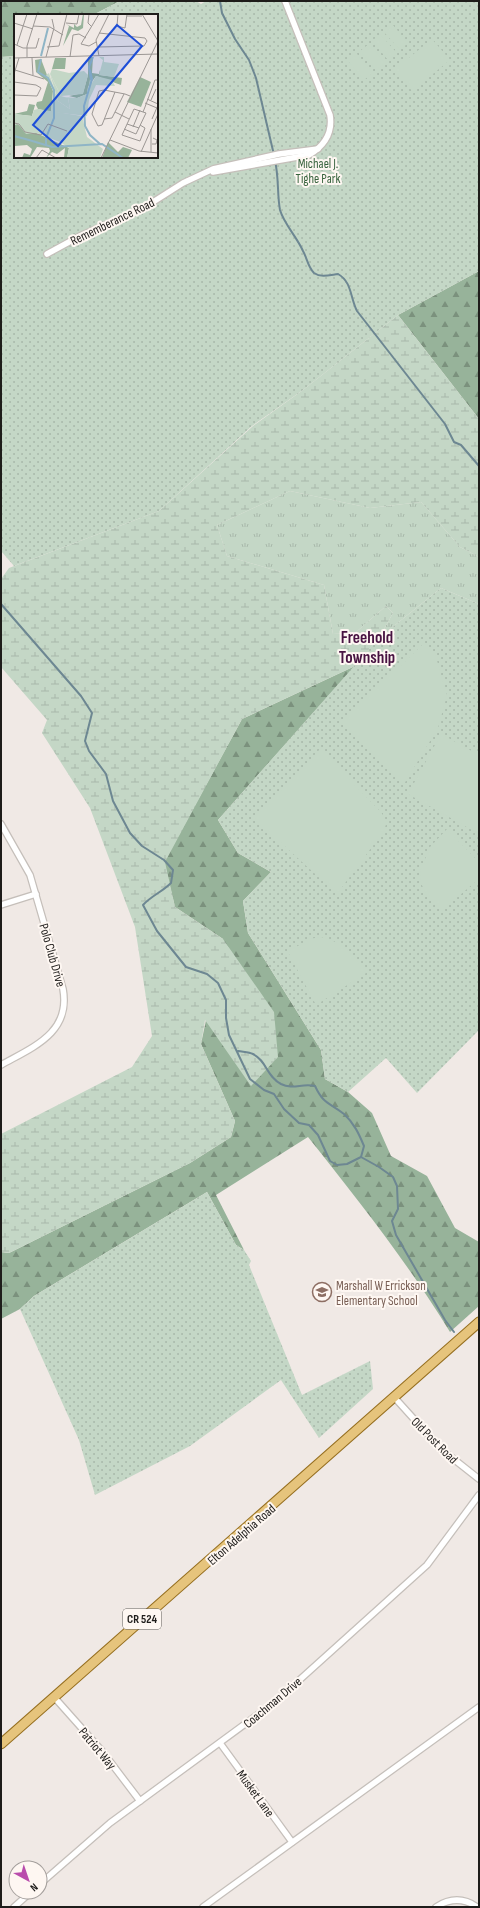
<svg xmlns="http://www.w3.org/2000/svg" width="480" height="1908" viewBox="0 0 480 1908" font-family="'Sofia Sans Condensed',sans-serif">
<defs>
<pattern id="grass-tufts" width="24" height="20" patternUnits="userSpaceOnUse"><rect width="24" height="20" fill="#c4d7c6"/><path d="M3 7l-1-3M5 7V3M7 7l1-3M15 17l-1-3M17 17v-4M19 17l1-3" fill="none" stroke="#a8b8aa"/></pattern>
<pattern id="forest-firs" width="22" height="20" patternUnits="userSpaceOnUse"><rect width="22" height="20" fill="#97b39a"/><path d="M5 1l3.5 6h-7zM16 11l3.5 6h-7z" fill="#7b917d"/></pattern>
<pattern id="wetland-marsh" width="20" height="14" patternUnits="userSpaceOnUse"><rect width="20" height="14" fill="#c4d7c6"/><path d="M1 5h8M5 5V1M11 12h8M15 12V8" fill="none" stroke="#a8b8aa"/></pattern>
<pattern id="park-dots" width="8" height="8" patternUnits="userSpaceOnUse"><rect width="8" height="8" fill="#c4d7c6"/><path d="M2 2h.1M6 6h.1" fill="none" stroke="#a8b8aa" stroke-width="1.8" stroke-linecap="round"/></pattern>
</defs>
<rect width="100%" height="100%" fill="#f0e9e5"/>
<polygon fill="url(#grass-tufts)" points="290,491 370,508 421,502 460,547 479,557 479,604 441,588 379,638 393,613 386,606 355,633 333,634 324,585 227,556 217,525"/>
<g fill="url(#forest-firs)">
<polygon points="1,1 120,1 93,15 15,15 15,56 1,57"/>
<polygon points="479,271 479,419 398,315"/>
<path d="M355 666 218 820 238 853 271 872 243 901 248 933 321 1050 325 1079 348 1092 372 1113 391 1156 427 1176 455 1228 479 1242V1306L450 1332C408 1263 358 1200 308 1137L216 1195 244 1250 236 1245 207 1192 34 1296 20 1309 1 1319V1252L9 1253 190 1163 231 1137 235 1121 201 1044 223 939 175 907 164 862 242 719Z"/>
</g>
<polygon fill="url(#wetland-marsh)" points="398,315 479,419 479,557 460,547 421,502 370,508 290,491 217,525 227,556 324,585 333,634 355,633 386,606 393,613 379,638 355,666 242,719 165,862 175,907 223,939 274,1012 278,1057 251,1086 205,1020 201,1044 235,1121 231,1137 190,1163 9,1253 1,1252 1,1134 132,1067 152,1036 135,927 90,808 42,733 47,720 1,667 1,579 9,568 159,511 253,426 303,390"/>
<g fill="url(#park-dots)">
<polygon points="120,1 196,1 201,4 206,1 479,1 479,271 398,315 303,390 252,426 159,511 14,566 1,551 1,57 15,56 15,157 157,157 157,15 93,15"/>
<polygon points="441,588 479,604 479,1030 417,1093 386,1058 348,1092 325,1079 321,1050 248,933 243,901 271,872 238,853 218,820 379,638"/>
<polygon points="207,1192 236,1245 244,1250 251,1261 249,1265 302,1395 370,1361 373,1389 319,1438 281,1380 190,1446 95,1495 79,1440 20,1309 34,1296"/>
</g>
<g fill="#c4d7c6">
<polygon points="392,24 408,43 400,50 383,31"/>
<polygon points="380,34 397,53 388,60 372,41"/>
<polygon points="432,39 450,60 412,91 394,70"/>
<polygon points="369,44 385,63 376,70 360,51"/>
<polygon points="357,54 373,73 364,80 348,61"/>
<polygon points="423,644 435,654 447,695 438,728 404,784 342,722"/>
<polygon points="441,734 479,755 479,834 408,794"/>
<polygon points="320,749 381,812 387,822 383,832 337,894 255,819"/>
<polygon points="447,829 479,862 479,879 442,910 425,892 420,881 421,869 430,847"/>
<path d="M321 937C344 942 353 955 366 973L316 1005 288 952 309 939Z"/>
</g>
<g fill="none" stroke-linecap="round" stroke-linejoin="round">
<g stroke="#6d8792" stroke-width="2">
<polyline points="220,1 222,13 235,39 249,60 256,78 274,155"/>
<path d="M275 161C279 177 277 194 280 210 284 224 297 237 303 251 307 258 308 267 314 273 321 278 330 275 338 274 352 282 350 297 357 311L445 424 454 442 461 445 479 466"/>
<path d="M1 604 81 696 92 713 85 741 89 751 106 774 113 801 130 833 142 846 164 860 173 870 171 883C162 892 151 896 143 905L157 931 186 967 207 974 218 983 226 1000V1018L229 1035 250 1079 264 1090 274 1094 284 1109 299 1123 309 1125 318 1135 330 1161 337 1165 347 1164 361 1157 364 1146C359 1134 354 1123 344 1114 329 1102 324 1105 315 1086 302 1083 293 1090 281 1084 266 1076 267 1061 253 1054 249 1052 243 1052 238 1051"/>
<polyline points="361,1157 379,1167 393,1177 397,1186 398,1209 392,1221 396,1235 445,1320 454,1332"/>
</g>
<defs>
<g id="street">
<path d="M213 172 309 155C324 146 333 133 330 115L285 1"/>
<polyline points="47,254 80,236 142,209 183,183 213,169 279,154 318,149"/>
<path d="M1 824 30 875 63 989C71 1033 33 1047 1 1065"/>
<polyline points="1,905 36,894"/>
<polyline points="394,1397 441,1449 479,1479"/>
<polyline points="54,1697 102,1751 140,1801"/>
<polyline points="220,1743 292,1842"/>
<polyline points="40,1884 110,1823 275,1702 427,1565 479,1495"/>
<polyline points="14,1907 31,1892"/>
<polyline points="203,1907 479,1707"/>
<path d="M436 1907C450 1898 464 1898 477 1907"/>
</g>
<polyline id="primary" points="1,1744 479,1322"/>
</defs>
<use href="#street" stroke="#c5bfba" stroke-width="8"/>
<use href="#primary" stroke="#966f20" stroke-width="11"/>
<use href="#street" stroke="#fff" stroke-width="5.5"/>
<use href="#primary" stroke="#e6c47c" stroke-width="9"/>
</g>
<defs>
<symbol id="school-ring" viewBox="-11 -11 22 22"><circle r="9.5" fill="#fef7f2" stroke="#8d6e63" stroke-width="1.5"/><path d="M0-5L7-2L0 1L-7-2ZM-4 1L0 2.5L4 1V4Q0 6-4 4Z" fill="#8d6e63"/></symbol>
</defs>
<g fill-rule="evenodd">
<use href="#school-ring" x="311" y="1281" width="22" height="22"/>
</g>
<g text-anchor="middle" stroke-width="4" stroke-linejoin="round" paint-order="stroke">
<rect fill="#fef7f2" stroke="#615e5b" stroke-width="1" x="123" y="1609" width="38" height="20" rx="3"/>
<g font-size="12" font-weight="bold" fill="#1e1c1a">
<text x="142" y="1623">CR 524</text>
</g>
<g font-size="13" fill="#36623c" stroke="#fef7f2">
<text x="318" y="168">Michael J.<tspan x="318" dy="15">Tighe Park</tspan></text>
</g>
<g font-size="13" fill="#1e1c1a" stroke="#fef7f2">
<text transform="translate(112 221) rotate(-26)" y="5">Rememberance Road</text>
<text transform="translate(53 955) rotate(74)" y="5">Polo Club Drive</text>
<text transform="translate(435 1440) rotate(45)" y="5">Old Post Road</text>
<text transform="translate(241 1534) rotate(-41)" y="5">Elton Adelphia Road</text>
<text transform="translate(272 1702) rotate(-40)" y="5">Coachman Drive</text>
<text transform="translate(98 1748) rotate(50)" y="5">Patriot Way</text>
<text transform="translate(256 1793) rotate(54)" y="5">Musket Lane</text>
</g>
<g font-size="13" fill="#785e54" stroke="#fef7f2" text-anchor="start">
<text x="336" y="1290">Marshall W Errickson<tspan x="336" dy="15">Elementary School</tspan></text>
</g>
<g font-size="17" font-weight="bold" fill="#481442" stroke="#fef7f2">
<text x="367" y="643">Freehold<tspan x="367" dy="20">Township</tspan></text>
</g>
</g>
<g transform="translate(14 14)">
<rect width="144" height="144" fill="#f0e9e5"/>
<path d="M36 60 47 82 54 84 56 95 44 87Z" fill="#c4d7c6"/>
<path d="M69 0H70L69 14 64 17 58 15 49 32 55 12 52 10 60 14V10L63 13 67 11ZM74 43H79L78 59 85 60 86 56V61L108 64 107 71 82 62 74 73 73 80 63 84 55 82 69 79 74 61ZM41 44H52L51 55H38ZM27 45 39 77 37 98 24 95 22 91 23 88 28 87 34 68 22 58 21 46ZM126 63 137 68 127 93 113 88ZM15 90 21 91 18 102 0 100 13 97ZM3 110 55 134 53 144H50L51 134 43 140 38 138 32 144 36 137 35 134 23 133 16 144H8L10 139 16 141 18 135 13 131 1 132 0 111ZM94 128 104 138 109 133 118 136 114 144H88Z" fill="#97b39a"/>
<path d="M35 59 44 87 56 95 54 84 50 83 63 84 73 80 76 65 79 64 78 69 82 62 98 66 101 72 82 71 75 86 73 102 37 98 39 77 32 61Z" fill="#c4d7c6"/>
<path d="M85 43H90V48L105 50 100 63 85 61 89 46ZM38 55 55 59 70 57 74 61 69 80 47 82 36 60ZM24 95 68 102 73 123 89 135 86 144H53L55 134 46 128 22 119 12 120 4 110 0 111V100L18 102 20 96Z" fill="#c4d7c6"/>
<path fill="none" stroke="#8fb5c6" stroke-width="2" d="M27 42 34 14M27 45 24 58 34 64 40 76V104L32 124V132M76 56 78 65 70 92 71 112 76 121 86 130M77 66 75 53 79 43M0 122 15 126M15 126 38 133 88 130 109 144"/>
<path fill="none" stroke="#9c9794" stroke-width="1" d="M75 0 74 9 77 12M104 0 103 12 111 14 113 0M128 0 144 27M113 2H128M0 9 19 15M52 9 63 10 65 0M19 12 36 13 49 21M82 28 75 32 67 30 85 0M0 30 9 34H22L25 24M3 31 13 0M33 33 45 32 53 0M84 33 130 32 133 27 131 24 85 19M85 42 82 26 95 0M13 43V32L23 0M32 43 40 14 38 5M56 43 59 21 65 20 72 24M0 44 144 40M18 44 19 61M1 56 30 65M0 60 5 44M0 68 22 71 27 74 23 82 0 81M101 78 88 111 84 112 78 100 85 77 90 76 111 80 116 82M133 85 144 90M137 86 142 75M131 89 143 94M131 93 141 66H144M101 98 115 105M90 105 98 104 110 80M138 105 144 91M0 109 5 110 11 118 27 121 34 110M34 110 53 117M113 110 125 114M126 111 131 114 126 127 108 121 120 95 129 98M119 113 126 96M110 115 122 120 132 99 129 98 131 93M96 126 125 137 144 139M138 130H142L143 126 139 124M127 138 144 100M137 138V115M22 144 28 136 42 144M87 144 144 27"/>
<path fill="#1d4ed8" fill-opacity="0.15" stroke="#1d4ed8" stroke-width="2" d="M103 11 128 32 44 132 19 111Z"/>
<rect width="144" height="144" fill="none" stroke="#1e1c1a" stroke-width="2"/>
</g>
<rect width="480" height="1908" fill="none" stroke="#1e1c1a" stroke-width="4"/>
<g transform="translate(28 1880) rotate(140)"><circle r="19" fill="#fef7f2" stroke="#a49f9c"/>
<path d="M0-3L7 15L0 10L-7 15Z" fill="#b94cac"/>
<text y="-6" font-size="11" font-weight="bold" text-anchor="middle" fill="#1e1c1a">N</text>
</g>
</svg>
